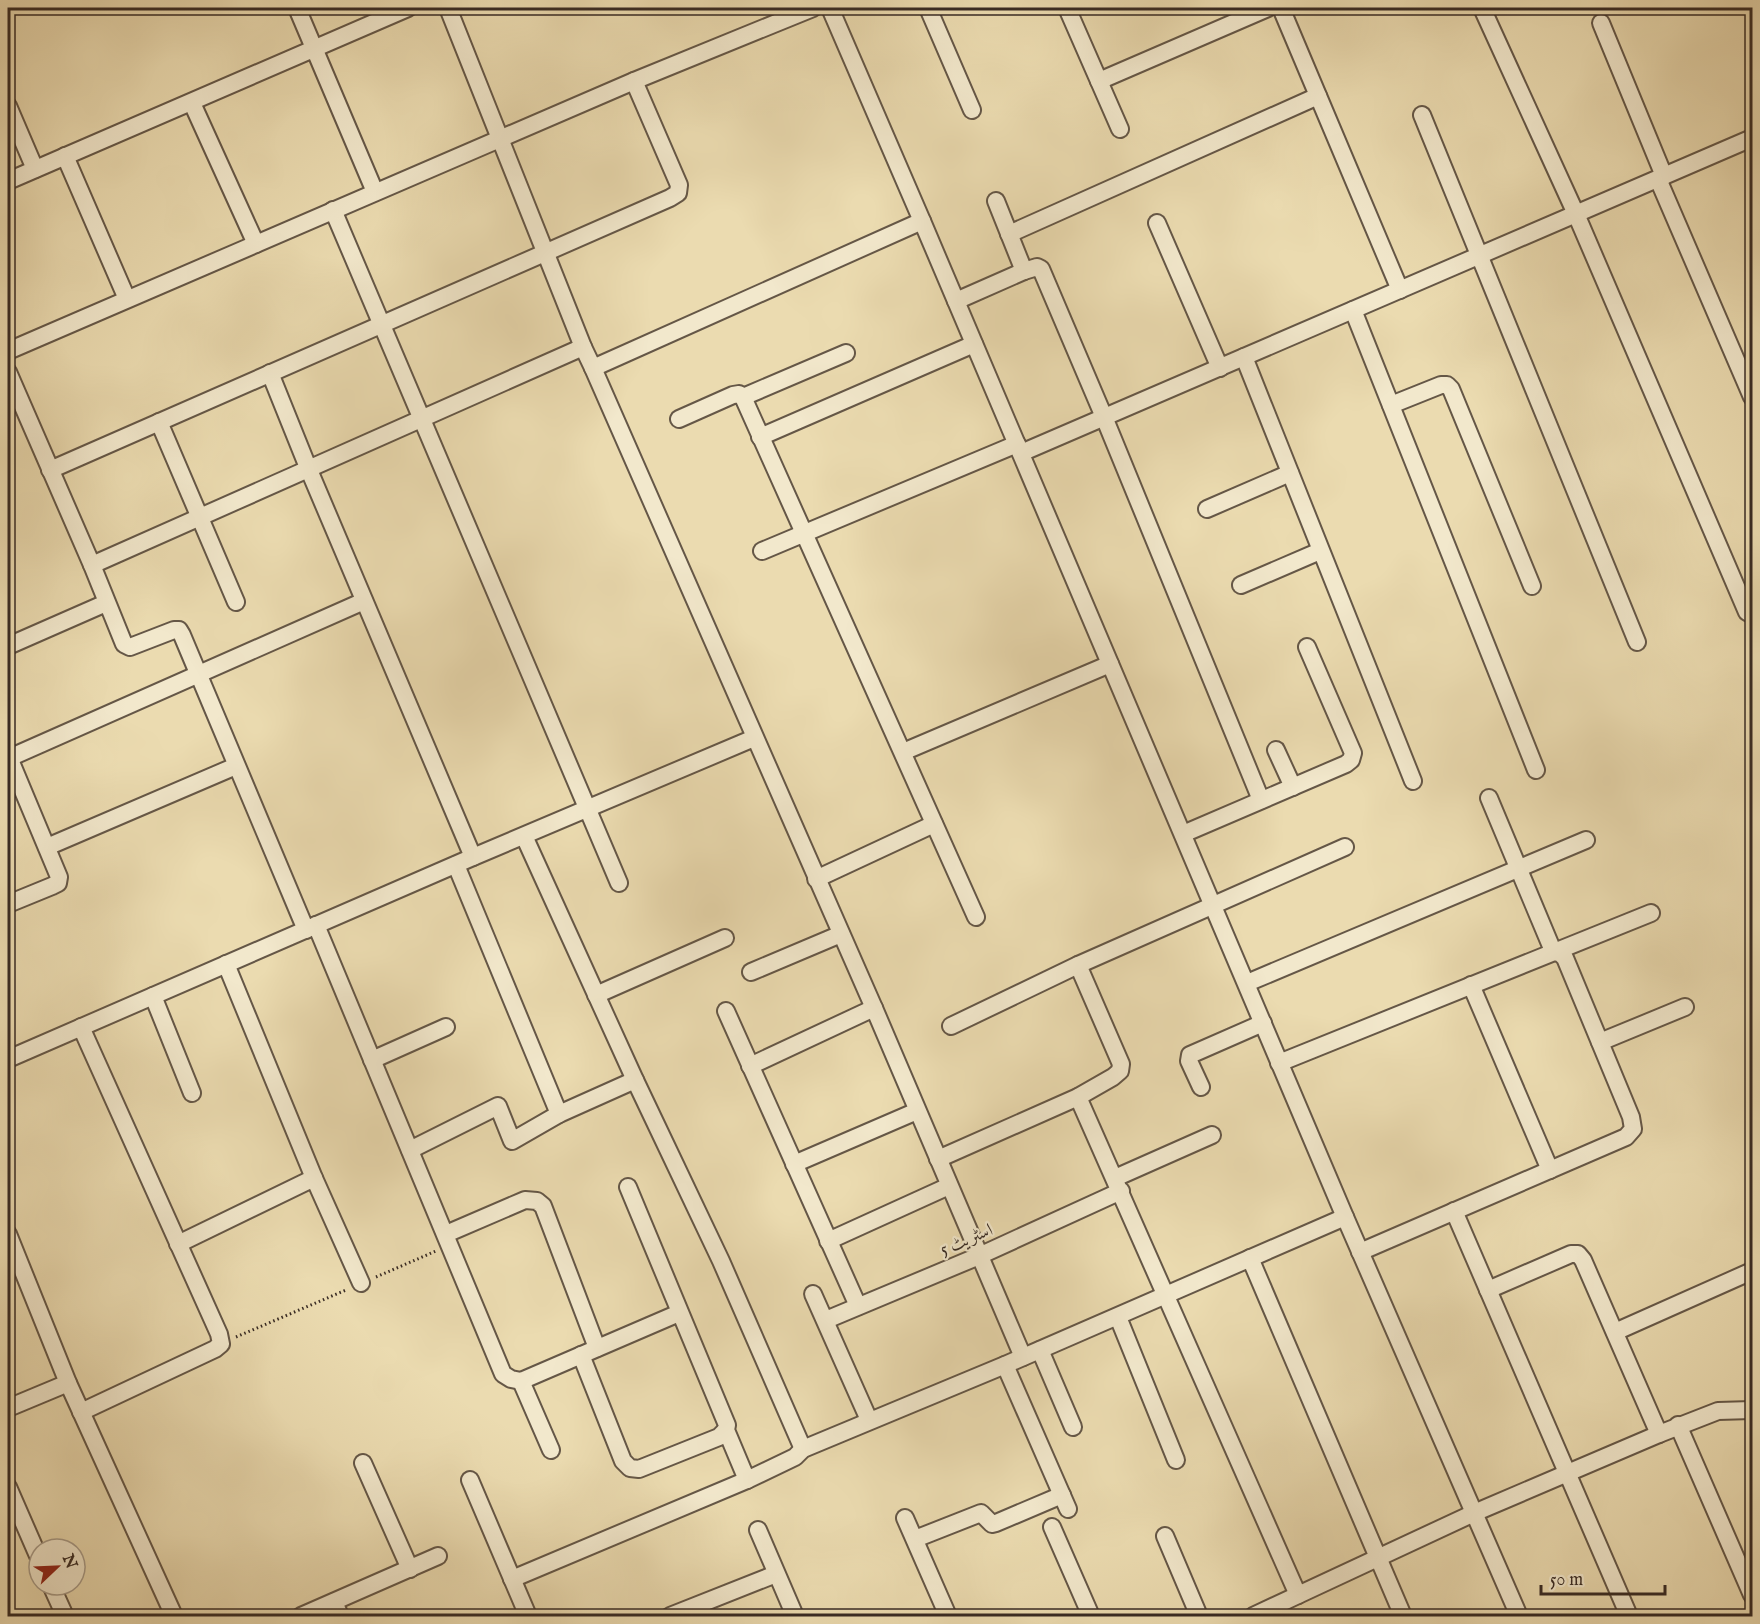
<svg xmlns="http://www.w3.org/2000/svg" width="1760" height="1624" viewBox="0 0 1760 1624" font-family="'IM FELL English',Amiri,serif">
<rect width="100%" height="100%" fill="#ebdbb0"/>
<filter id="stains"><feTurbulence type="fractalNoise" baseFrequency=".00333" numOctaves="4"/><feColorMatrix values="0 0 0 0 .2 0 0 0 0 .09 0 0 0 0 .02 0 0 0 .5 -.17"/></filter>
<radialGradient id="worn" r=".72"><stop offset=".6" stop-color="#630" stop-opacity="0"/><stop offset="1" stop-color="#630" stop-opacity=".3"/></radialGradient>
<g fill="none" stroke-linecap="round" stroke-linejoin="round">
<defs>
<g id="street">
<polyline points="297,8 375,192"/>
<polyline points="448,8 583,347"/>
<polyline points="928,8 972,110"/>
<polyline points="1067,8 1120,129"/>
<polyline points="1281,8 1400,290"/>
<polyline points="1482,8 1576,214 1747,612 1752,615"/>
<polyline points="1601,23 1664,176"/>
<polyline points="1099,81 1268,8"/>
<polyline points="192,103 256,244"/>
<polyline points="8,106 35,169"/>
<polyline points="1422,115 1637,642"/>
<polyline points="65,156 127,299"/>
<polyline points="1658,179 1752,397"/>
<polyline points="8,181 408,8"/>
<polyline points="996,201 1024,271"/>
<polyline points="333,210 619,883"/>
<polyline points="922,221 1345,1217 1519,1616"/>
<polyline points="1157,223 1220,368"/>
<polyline points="1009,234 1318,96"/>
<polyline points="956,301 1024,271 1037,267 1041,269 1104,417 1261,800"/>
<polyline points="1353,310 1536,770"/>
<polyline points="8,351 634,81 813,8"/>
<polyline points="1244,357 1413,781"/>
<polyline points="593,368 874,1008 1023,1357"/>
<polyline points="8,372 92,565 124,644 130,647 174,630 179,630 182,635 306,930"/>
<polyline points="270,373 309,470 473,857"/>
<polyline points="743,397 846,353"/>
<polyline points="1391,405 1441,385 1447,385 1451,389 1532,586"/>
<polyline points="679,419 733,395 739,394 743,397 976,917"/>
<polyline points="159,422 236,602"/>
<polyline points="760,437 974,344"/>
<polyline points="1021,453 1752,138"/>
<polyline points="50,470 670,198 678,193 679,185 634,81"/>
<polyline points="1207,509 1290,473"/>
<polyline points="762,551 1017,444"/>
<polyline points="92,565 583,347 593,368 922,221 830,8"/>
<polyline points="1241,585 1320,551"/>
<polyline points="8,646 106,603"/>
<polyline points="1276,750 1293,787"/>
<polyline points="903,752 1110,664"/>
<polyline points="8,755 59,877 58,883 52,886 8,904"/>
<polyline points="9,758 364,601"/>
<polyline points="1183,834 1346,764 1351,760 1353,753 1307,647"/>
<polyline points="524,836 635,1080 721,1261 803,1449"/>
<polyline points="47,847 236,766"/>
<polyline points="456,865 559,1114"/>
<polyline points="816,879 934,824"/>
<polyline points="316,925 503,1374 511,1379 521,1381 679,1313"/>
<polyline points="226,964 314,1178 361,1283"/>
<polyline points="751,972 841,934"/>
<polyline points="1247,983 1586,840"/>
<polyline points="1471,985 1550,1170"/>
<polyline points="596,995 725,938"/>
<polyline points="153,996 192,1093"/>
<polyline points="726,1011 858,1306"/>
<polyline points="951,1026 1078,965 1345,847"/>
<polyline points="81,1027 219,1334 221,1344 215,1349 81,1412"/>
<polyline points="1600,1042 1685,1007"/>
<polyline points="8,1059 473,857 754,738"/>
<polyline points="372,1060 446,1027"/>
<polyline points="1279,1063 1651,913"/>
<polyline points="750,1066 874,1008"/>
<polyline points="1201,1087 1189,1061 1190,1055 1263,1023"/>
<polyline points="1078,1097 1298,1595"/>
<polyline points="410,1150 498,1106 512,1141 559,1114 635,1080"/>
<polyline points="938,1159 1078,1097 1113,1077 1120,1071 1121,1064 1078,965"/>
<polyline points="794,1164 917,1111"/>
<polyline points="1115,1178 1212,1135"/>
<polyline points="628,1187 727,1425 726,1430 747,1480"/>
<polyline points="1454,1211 1629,1616"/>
<polyline points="8,1234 68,1383 174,1616"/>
<polyline points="446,1234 525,1200 537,1201 543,1206 597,1348"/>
<polyline points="828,1241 949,1186"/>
<polyline points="178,1244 314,1178"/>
<polyline points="1360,1252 1626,1137 1633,1129 1631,1117 1565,958 1561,954 1553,951 1489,798"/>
<polyline points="1250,1258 1403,1616"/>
<polyline points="1488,1290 1571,1254 1578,1254 1583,1260 1659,1434"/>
<polyline points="813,1294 869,1420"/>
<polyline points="1118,1317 1176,1460"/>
<polyline points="826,1320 979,1256 1121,1191"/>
<polyline points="1615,1332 1752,1271"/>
<polyline points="1040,1350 1073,1427"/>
<polyline points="581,1355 623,1461 630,1468 639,1469 719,1437 726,1430"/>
<polyline points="1005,1365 1068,1509"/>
<polyline points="521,1381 551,1450"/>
<polyline points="8,1408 68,1383"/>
<polyline points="1678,1425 1752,1595"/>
<polyline points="363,1463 410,1569"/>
<polyline points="470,1480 528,1616"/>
<polyline points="8,1487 39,1558"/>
<polyline points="905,1518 948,1616"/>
<polyline points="1052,1527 1091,1616"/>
<polyline points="758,1530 795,1616"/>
<polyline points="1165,1536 1199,1616"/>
<polyline points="915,1539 981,1513 992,1524 996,1523 1062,1495"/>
<polyline points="512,1579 747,1480 795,1457 803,1449 1005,1365 1345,1217"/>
<polyline points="51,1585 65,1616"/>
<polyline points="334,1602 340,1616"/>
<polyline points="301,1616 438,1556"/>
<polyline points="670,1616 776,1574"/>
<polyline points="1253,1616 1474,1513 1659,1434 1718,1411 1752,1410"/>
</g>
</defs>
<use href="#street" stroke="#655747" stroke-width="20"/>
<g stroke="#382b24" stroke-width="3" stroke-dasharray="1.5 3" stroke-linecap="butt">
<polyline points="376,1277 436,1251"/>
<polyline points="236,1337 346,1290"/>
</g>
<use href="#street" stroke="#f2e8cc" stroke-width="16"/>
</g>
<g text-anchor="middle" stroke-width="4.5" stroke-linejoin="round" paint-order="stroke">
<g font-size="18" fill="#382b24" stroke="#f2e8cc">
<text transform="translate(966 1239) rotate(-23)" y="6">اسٹریٹ 5</text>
</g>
</g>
<rect width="1760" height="1624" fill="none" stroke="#ebdbb0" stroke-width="30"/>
<rect x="9" y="9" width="1742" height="1606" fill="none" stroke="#382b24" stroke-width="3"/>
<rect x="15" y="15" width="1730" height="1594" fill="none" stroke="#382b24" stroke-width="1.5"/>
<g transform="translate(57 1567) rotate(67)"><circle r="28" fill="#f2e8cc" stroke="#a89c89" stroke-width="1.5"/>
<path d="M0-4.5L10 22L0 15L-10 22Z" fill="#8f2418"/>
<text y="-9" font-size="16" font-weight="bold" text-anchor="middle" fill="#382b24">N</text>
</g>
<path d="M1541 1585v9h124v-9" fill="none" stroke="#382b24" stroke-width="3"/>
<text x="1550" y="1585" font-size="18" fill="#382b24" stroke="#f2e8cc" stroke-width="4.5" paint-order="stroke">50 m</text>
<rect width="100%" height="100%" filter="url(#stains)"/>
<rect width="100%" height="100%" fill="url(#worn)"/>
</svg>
